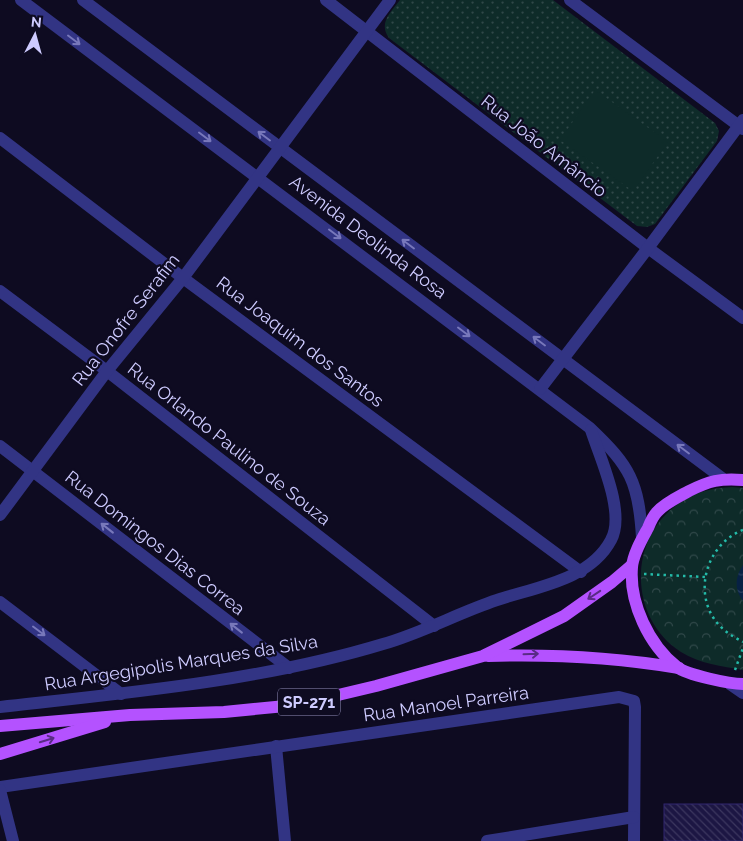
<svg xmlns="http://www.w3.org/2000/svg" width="743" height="841" viewBox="0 0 743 841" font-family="Raleway,sans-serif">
<defs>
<pattern id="grass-dots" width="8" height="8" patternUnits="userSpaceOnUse" patternTransform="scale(1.25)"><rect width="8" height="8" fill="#0e2b29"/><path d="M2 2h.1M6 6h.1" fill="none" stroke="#304849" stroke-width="1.8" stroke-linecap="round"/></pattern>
<pattern id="park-crowns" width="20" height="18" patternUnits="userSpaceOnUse" patternTransform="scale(1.25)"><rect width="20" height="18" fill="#0e2b29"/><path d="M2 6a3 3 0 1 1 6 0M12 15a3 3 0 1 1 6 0" fill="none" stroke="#304849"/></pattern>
<pattern id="water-ripples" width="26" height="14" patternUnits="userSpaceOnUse" patternTransform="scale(1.25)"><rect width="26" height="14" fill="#072144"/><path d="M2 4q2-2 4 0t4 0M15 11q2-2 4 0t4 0" fill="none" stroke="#2a4060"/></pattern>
<pattern id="building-back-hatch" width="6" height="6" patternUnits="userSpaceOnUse" patternTransform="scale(1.25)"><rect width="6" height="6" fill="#1c1643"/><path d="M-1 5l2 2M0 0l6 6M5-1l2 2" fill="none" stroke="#3c375f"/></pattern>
</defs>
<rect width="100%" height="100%" fill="#0e0b21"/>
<path fill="url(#grass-dots)" d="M400 0H553L715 123 719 131 717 141 655 224 647 227 637 226 389 38C378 23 391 12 400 0Z"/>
<path fill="url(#park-crowns)" d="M732 487 743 488V670C722 666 700 664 681 652 625 616 628 529 688 498 702 490 716 488 732 487Z"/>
<polygon fill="#0e2b29" points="595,90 668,142 633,191 560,140"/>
<path fill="url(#water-ripples)" d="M743 565V601C734 590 735 576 743 565Z"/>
<rect fill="url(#building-back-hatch)" stroke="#302671" x="664" y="804" width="79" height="37"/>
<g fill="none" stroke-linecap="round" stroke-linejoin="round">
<g stroke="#24baa8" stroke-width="2.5" stroke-dasharray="2.5 4" stroke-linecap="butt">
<path d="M743 530C706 544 692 594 718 624 725 632 734 637 743 642"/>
<polyline points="644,574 705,577"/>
<polyline points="735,670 743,648"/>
</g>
<g stroke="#323484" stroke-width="12">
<path d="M21 0 590 428C630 466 639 482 642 538"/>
<polyline points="83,0 722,478"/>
<polyline points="326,0 648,248 743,318"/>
<polyline points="570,0 743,129"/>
<polyline points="0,138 183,278 581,572"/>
<polyline points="0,291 107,371 434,626"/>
<polyline points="540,389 648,248 743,120"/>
<polyline points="0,446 289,668"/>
<polyline points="0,515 107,371 183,278 390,0"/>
<polyline points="0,602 121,694"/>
<polyline points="730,684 743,693"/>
<path d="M0 707C126 693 261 681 383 644 422 633 458 613 497 600 536 587 590 580 611 540 626 513 600 458 591 430"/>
<polyline points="276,746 285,841"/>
<polyline points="0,787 619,697 634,701 635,707 634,841"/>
<polyline points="0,790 13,841"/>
<polyline points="487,841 634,817"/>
</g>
<g stroke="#b452ff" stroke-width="12">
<path d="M743 480C720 478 709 481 689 491 678 497 665 503 657 512 653 516 650 523 648 528 642 539 633 554 632 567 629 603 649 645 677 667 687 675 730 684 743 684"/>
<path d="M488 656C554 654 613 657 679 668"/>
<polyline points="0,726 130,715 224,712 296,705 376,686 483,656 564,616 612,582 632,565"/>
<polyline points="0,754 105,722"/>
</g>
</g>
<defs><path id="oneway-shaft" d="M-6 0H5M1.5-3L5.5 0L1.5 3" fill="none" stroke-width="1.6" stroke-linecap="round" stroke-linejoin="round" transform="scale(1.25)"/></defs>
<g stroke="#7878bb">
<use href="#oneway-shaft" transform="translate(74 40) rotate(37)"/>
<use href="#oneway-shaft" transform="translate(264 136) rotate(-143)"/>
<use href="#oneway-shaft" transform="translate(205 137) rotate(37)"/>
<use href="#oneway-shaft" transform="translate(335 234) rotate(37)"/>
<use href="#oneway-shaft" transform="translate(408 244) rotate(-143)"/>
<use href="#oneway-shaft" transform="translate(464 332) rotate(37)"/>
<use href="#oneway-shaft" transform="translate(539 341) rotate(-143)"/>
<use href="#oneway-shaft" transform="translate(683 449) rotate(-143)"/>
<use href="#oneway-shaft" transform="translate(107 528) rotate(-142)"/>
<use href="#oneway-shaft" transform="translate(236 628) rotate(-142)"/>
<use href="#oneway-shaft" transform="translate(39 631) rotate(37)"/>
</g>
<g stroke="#592b85">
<use href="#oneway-shaft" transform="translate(594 595) rotate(146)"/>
<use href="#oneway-shaft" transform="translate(531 654) rotate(-2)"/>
<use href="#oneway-shaft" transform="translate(47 740) rotate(-17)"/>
</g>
<g text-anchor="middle" stroke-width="4.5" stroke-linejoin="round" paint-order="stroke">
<rect fill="#0e0b21" stroke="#9491bc" stroke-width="1" x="278" y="688.5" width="62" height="27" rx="4"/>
<g font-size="16" font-weight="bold" fill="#cecbff">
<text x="309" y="708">SP-271</text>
</g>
<g font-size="18" fill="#cecbff" stroke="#0e0b21">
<text transform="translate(544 146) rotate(38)" y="6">Rua João Amâncio</text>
<text transform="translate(368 237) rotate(37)" y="6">Avenida Deolinda Rosa</text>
<text transform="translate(126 320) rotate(-52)" y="6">Rua Onofre Serafim</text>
<text transform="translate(300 342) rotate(37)" y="6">Rua Joaquim dos Santos</text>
<text transform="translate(229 444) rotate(38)" y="6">Rua Orlando Paulino de Souza</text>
<text transform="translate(155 543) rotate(38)" y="6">Rua Domingos Dias Correa</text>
<text transform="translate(181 663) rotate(-9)" y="6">Rua Argegipolis Marques da Silva</text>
<text transform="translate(446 704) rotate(-8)" y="6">Rua Manoel Parreira</text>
</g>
</g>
<g transform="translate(35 35) rotate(6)" stroke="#0e0b21" stroke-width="4" paint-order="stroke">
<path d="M0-4L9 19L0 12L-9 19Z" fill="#cecbff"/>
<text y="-8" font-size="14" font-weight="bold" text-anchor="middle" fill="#cecbff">N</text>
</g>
</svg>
